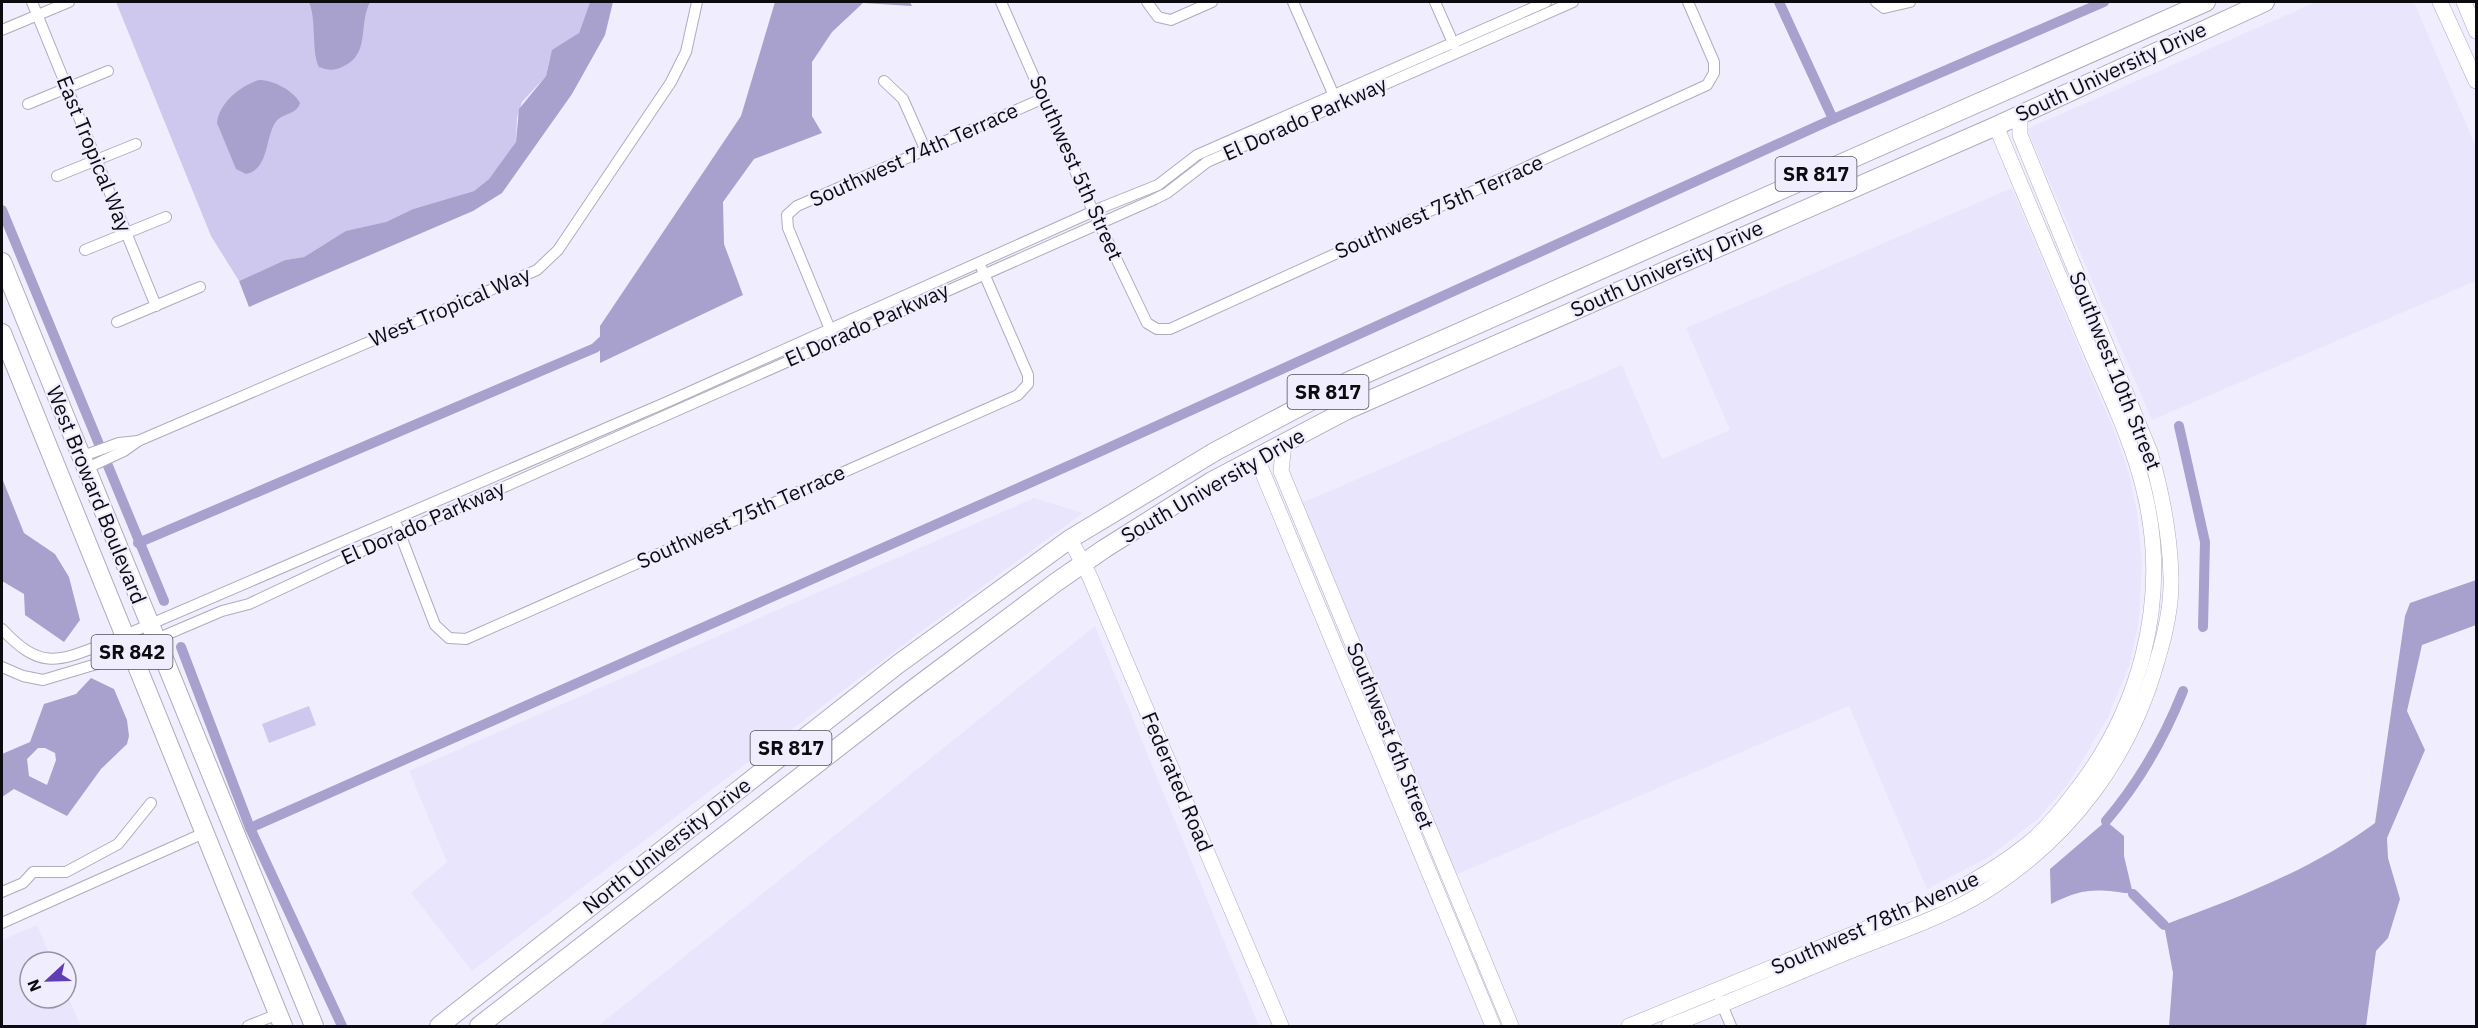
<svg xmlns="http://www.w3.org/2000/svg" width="2478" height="1028" viewBox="0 0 2478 1028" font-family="'IBM Plex Sans',sans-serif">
<rect width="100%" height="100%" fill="#f0eefe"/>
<g fill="#e8e5fd">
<polygon points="2316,2 2414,2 2476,147 2476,281 2152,420 2027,129"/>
<polygon points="2012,188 2117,438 2129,473 2137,513 2142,562 2139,621 2129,666 2108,717 2068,784 2038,819 1989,857 1927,889 1849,706 1453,876 1295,506 1622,365 1662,459 1730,430 1686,328"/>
<polygon points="1034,498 1083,513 911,639 472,971 411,893 447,862 409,771"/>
<polygon points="1095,626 1259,1026 598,1026"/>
<polygon points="37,925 53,962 30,962 30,998 66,998 66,992 81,1026 2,1026 2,940"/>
</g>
<g fill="#cec8ee">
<polygon points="116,2 590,2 579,33 550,58 546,76 522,102 517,118 516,142 511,150 489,179 474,191 413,209 386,222 325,244 304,257 285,260 239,281 211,236"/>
<polygon points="309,706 316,725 269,743 262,724"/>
</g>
<g fill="#a8a1ce" fill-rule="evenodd">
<path d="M309 2H370C358 25 371 55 342 67 334 71 327 70 319 67 311 52 317 21 309 2Z"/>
<polygon points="590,2 613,2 605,35 572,94 502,193 473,211 249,307 239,281 285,260 304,257 346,231 386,222 413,209 474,191 489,179 516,142 519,109 546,76 552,50 579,33"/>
<polygon points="775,2 910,2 912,6 863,3 832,32 812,62 812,116 822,133 754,159 723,202 724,244 743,295 600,363 600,326 741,116"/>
<path d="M259 80C273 80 293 90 300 103 297 115 281 113 275 123 265 139 269 169 246 174L236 169 217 123C219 103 240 86 259 80Z"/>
<polygon points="2,478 24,533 55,554 69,577 80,620 64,642 25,615 24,594 2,581"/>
<path d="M2476 580V625L2422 645 2407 711 2425 750 2387 838 2388 858 2400 899 2388 938 2376 951 2366 1026H2169L2173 973 2164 925C2237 898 2312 870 2375 823L2405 616 2410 603Z"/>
<path d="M91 678 114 689 127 720 129 736 127 744 101 769 67 816 14 789 2 797V754L30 742 44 704 76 694ZM38 748H45L55 753 56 760 47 785 29 776 27 759Z"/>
<path d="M2106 821 2124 836V856L2133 894C2097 889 2084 887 2051 904L2050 869Z"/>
</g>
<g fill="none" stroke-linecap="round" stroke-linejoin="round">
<g stroke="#a8a1ce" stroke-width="10">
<polyline points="1779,2 1833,119"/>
<polyline points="2,210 164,601"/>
<polyline points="2179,426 2205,542 2203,627"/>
<polyline points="138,543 595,348 608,336"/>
<polyline points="181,647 250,828 342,1026"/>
<path d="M2106 821C2140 781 2164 739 2183 691"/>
<polyline points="250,828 1086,458 1833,119 2104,2"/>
<polyline points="2133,894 2164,925"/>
</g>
<defs>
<g id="street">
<polyline points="32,2 156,306"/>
<polyline points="1001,2 1087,198 1147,323 1157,329 1170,329 1707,85 1714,73 1714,62 1688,2"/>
<polyline points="1147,2 1158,17 1171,20 1212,2"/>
<polyline points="1293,2 1335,98"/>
<polyline points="1435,2 1454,45"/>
<polyline points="1876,2 1884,8 1910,2"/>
<polyline points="2,30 69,2"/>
<polyline points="884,81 903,99 926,151"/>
<polyline points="28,104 108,71"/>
<polyline points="57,176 136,144"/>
<polyline points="85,250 166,217"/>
<polyline points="117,322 200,287"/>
<polyline points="832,334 788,228 787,215 797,206 1044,98"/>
<polyline points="80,457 119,443 138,441"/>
<polyline points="85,469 124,451 138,441 537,270 558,250 671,82 686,52 697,2"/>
<polyline points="397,526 435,625 449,638 466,639 1018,395 1028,384 1028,375 982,269"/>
<path d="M2 629C42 672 59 661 109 642L667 402 1103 207 1158 185 1197 155 1546 2"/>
<polyline points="2,667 23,676 43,680 100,663 222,611 249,604 400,533 1155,199 1167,193 1207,162 1573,2"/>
<polyline points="2,892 23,883 33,872 66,872 118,844 151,803"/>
<polyline points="2,923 204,833"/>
<polyline points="1720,1000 1731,1026"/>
<polyline points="248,1026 278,1014"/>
</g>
<g id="secondary">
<polyline points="2440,2 2476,81"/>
<polyline points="2464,2 2476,31"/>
<polyline points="1284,444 1281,471 1511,1026"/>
<polyline points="1257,459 1493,1026"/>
<polyline points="1070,539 1089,575 1281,1026"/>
<path d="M1629 1026 1941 898C1973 882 2002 865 2029 843 2046 829 2059 813 2072 796 2139 713 2169 604 2146 499 2135 446 2110 396 2089 347 2058 273 2027 199 1996 126"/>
<path d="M1669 1026C1729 1003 1786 977 1845 953 1892 934 1943 918 1986 891 2071 837 2130 758 2157 661 2165 635 2172 605 2171 577 2170 534 2162 493 2150 452L2020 135V115"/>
</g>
<g id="primary">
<polyline points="2,262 314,1026"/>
<polyline points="2,333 283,1026"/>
<polyline points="439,1026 897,665 1070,539 1216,451 1347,382 2206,2"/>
<polyline points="479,1026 912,690 1055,583 1104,549 1212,481 1347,410 1996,126 2265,2"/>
</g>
</defs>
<use href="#street" stroke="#aeacbc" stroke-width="12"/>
<use href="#secondary" stroke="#aeacbc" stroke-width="16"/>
<use href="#primary" stroke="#aeacbc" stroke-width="20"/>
<use href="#street" stroke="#fff" stroke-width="10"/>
<use href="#secondary" stroke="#fff" stroke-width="15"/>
<use href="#primary" stroke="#fff" stroke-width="18"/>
</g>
<g text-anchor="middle" stroke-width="4.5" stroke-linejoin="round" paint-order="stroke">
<g fill="#f0eefe" stroke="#504f57" stroke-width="1.5">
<rect x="1775.5" y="157" width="81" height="34" rx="4.5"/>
<rect x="1287.5" y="375" width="81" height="34" rx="4.5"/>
<rect x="91.5" y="635" width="81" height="34" rx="4.5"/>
<rect x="750.5" y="731" width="81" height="34" rx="4.5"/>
</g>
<g font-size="20" font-weight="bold" fill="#0c0b10">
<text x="1816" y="181">SR 817</text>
<text x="1328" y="399">SR 817</text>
<text x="132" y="659">SR 842</text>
<text x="791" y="755">SR 817</text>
</g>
<g font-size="21" fill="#0c0b10" stroke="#f0eefe">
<text transform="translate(2111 72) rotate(-25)" y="7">South University Drive</text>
<text transform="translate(1305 119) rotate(-24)" y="7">El Dorado Parkway</text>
<text transform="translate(94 154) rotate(68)" y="7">East Tropical Way</text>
<text transform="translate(914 155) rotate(-24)" y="7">Southwest 74th Terrace</text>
<text transform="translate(1076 168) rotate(66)" y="7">Southwest 5th Street</text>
<text transform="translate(1439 207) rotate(-24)" y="7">Southwest 75th Terrace</text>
<text transform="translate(1667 269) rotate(-24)" y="7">South University Drive</text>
<text transform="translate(450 307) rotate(-23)" y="7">West Tropical Way</text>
<text transform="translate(867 325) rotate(-24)" y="7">El Dorado Parkway</text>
<text transform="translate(2115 371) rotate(68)" y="7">Southwest 10th Street</text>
<text transform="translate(1213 486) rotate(-30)" y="7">South University Drive</text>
<text transform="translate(96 495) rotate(68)" y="7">West Broward Boulevard</text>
<text transform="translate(741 517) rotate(-24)" y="7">Southwest 75th Terrace</text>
<text transform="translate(423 523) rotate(-24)" y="7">El Dorado Parkway</text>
<text transform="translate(1390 736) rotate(68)" y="7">Southwest 6th Street</text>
<text transform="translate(1177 782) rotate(67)" y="7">Federated Road</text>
<text transform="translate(667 846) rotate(-38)" y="7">North University Drive</text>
<text transform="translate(1875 923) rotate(-24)" y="7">Southwest 78th Avenue</text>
</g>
</g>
<rect width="2478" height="1028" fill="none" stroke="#0c0b10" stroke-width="6"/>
<g transform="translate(48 980) rotate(248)"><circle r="28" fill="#f0eefe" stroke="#95939f" stroke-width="1.5"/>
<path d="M0-4.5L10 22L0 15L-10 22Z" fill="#613db5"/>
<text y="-9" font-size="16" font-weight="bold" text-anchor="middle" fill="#0c0b10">N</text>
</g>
</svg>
